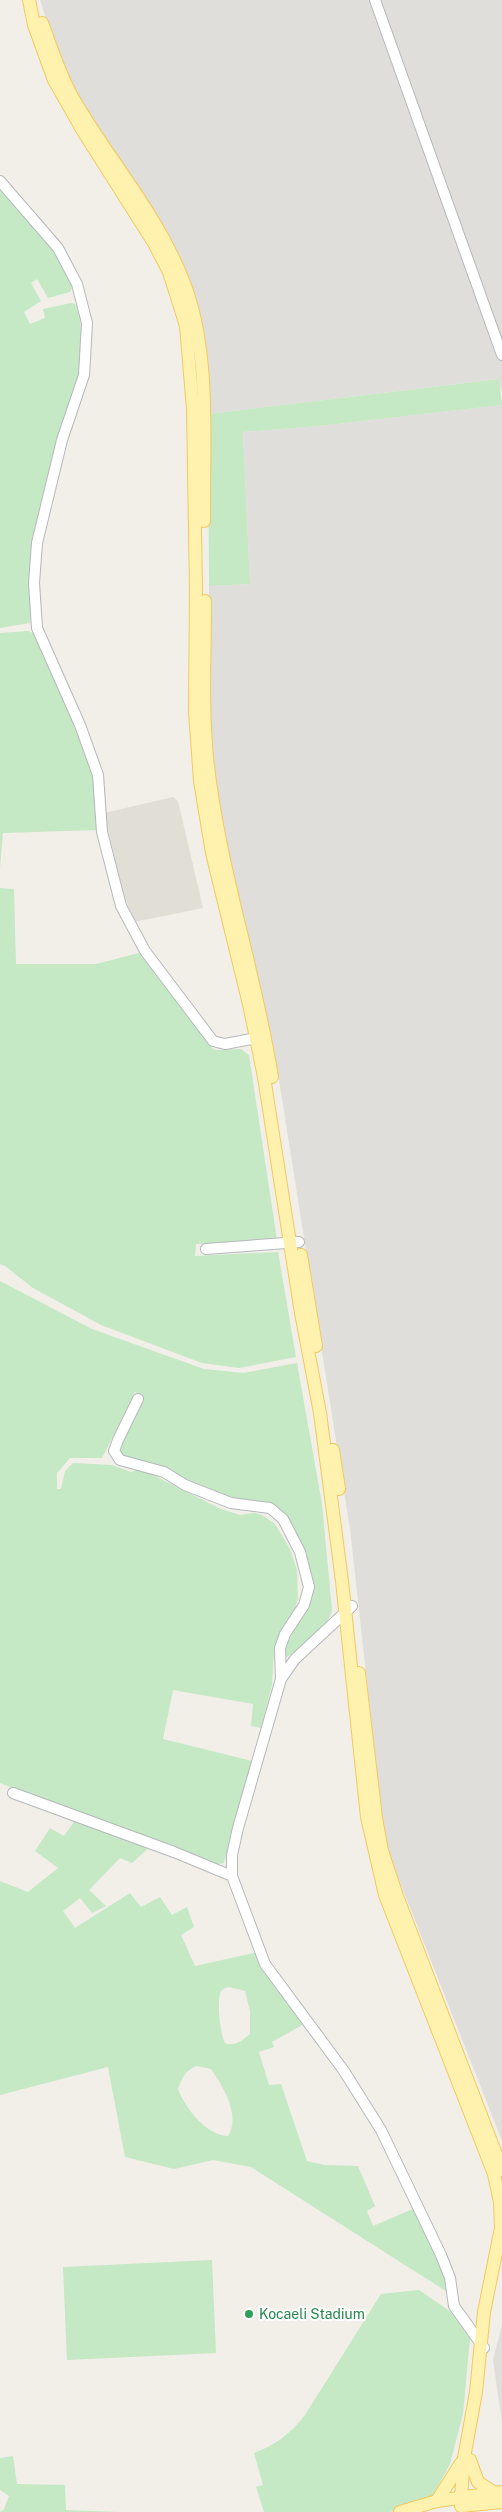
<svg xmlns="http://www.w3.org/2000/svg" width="502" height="2512" viewBox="0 0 502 2512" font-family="'Public Sans',sans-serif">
<rect width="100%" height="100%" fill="#f1efe8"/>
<g fill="#e0deda">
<polygon points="40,0 502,0 502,393 498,379 208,414 202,333 69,79 57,53"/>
<polygon points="502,405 502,2141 385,1844 350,1529 274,1048 260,1005 212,771 209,719 209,586 250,584 243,432 319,426"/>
<polygon points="502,2324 502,2423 493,2360"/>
</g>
<polygon fill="#e1ded6" points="173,797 178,801 203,908 134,922 121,885 104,813"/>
<g fill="#c5e8c5" fill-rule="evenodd">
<path d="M0 190C26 220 59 249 72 288L70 292 48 298 37 279 31 283 41 301 24 312 30 324 45 318 43 309 71 303 75 304C83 323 82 343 82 363L36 524 30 571V623L0 628Z"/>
<polygon points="499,379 502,405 319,426 243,432 250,584 209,586 208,414"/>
<polygon points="28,631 35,634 85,749 96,786 98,830 3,833 0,868 0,633"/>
<polygon points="0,888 14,889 16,964 96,964 139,953 211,1047 215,1050 241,1049 249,1055 277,1240 196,1244 195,1256 278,1252 296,1357 239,1368 202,1363 101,1325 33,1288 5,1266 0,1264"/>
<path d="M0 1281 92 1329 204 1369 244 1373 297 1363 322 1504 332 1610C328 1628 302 1647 287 1657L285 1656 284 1650 306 1608 302 1555 270 1507 212 1492 118 1454 119 1441 143 1396 135 1392 102 1458H70L57 1473V1489H61L65 1471 73 1463 112 1465 131 1472 137 1470 149 1473 221 1509 240 1515 254 1513 262 1515 275 1524 290 1549 297 1570 298 1598 293 1616 274 1652 272 1685 261 1728 251 1726 253 1704 173 1690 163 1739 252 1761 224 1863 214 1865 0 1783Z"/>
<path d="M76 1819 150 1847 132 1863 120 1858 89 1890 106 1906 92 1913 80 1898 63 1911 75 1928 130 1893 141 1907 160 1897 172 1915 187 1907 194 1927 181 1935 195 1966 258 1952 306 2023 272 2042 274 2047 259 2052 269 2085 281 2084 307 2161 324 2165 358 2166 375 2206 367 2211 373 2226 415 2208 433 2245 449 2293 251 2167 213 2160 174 2169 125 2157 108 2067 0 2095V1881L28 1892 58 1868 35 1851 50 1828 64 1836ZM229 1987 245 1991 250 2011V2034C243 2040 235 2047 225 2043 220 2033 217 2005 220 1994 221 1989 225 1988 229 1987ZM196 2066 211 2069C223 2086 241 2116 228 2136 207 2136 185 2108 178 2089 182 2078 185 2071 196 2066Z"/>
<polygon points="212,2260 216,2353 67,2360 63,2267"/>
<path d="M419 2290 451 2312 470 2339 463 2414 450 2464 431 2499 390 2512H264L256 2487 263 2485 254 2453C276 2445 291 2433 305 2415L381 2294Z"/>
<polygon points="13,2456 17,2484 65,2485 66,2510 118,2512 0,2512 4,2509 9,2496 0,2490 0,2458"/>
</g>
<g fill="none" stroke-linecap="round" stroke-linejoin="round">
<defs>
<g id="minor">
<polyline points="375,0 502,355"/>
<polyline points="0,181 58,248 77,284 87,323 84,375 62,440 37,543 34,583 37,628 80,725 98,775 102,832 121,906 145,951 213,1041 225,1044 262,1037"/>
<polyline points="206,1249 299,1242"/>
<polyline points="138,1399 118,1440 114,1451 120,1460 164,1472 185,1485 231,1503 270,1508 283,1519 300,1552 309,1587 304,1605 285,1634 280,1648 281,1679"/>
<polyline points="13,1793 174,1852 232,1876 265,1964 344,2071 381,2130 441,2255 450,2278 454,2306 484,2348"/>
<polyline points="232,1876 232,1855 238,1828 281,1679 295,1659 352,1606"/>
</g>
<g id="major">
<polyline points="29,0 34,25 54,80 83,131 154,243 169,272 186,326 193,409 196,590 195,712 200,781 212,853 249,1004 264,1077 301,1313 320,1413 342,1581 367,1817 385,1895 494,2174 500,2202 501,2228 484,2312 476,2392 464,2458 461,2497 464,2503 469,2505"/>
<path d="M42 23C52 49 60 77 74 100 109 160 156 213 182 278 212 350 203 444 204 521"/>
<path d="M205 601C205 653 202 706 207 757 218 865 255 970 272 1077"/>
<polyline points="301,1255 316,1346"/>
<polyline points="333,1450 339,1489"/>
<polyline points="359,1673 376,1818 382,1851 397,1896 502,2170"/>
<polyline points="470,2460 478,2482 493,2492"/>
<polyline points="437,2501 461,2463"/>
<polyline points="461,2506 502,2502"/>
<polyline points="400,2512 437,2501 502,2492"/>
</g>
</defs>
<use href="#minor" stroke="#b5b8bc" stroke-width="12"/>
<use href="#major" stroke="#f2c960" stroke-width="14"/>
<use href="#minor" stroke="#fff" stroke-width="10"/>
<use href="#major" stroke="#fff2af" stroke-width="12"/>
</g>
<circle fill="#2e9e5b" stroke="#fff" stroke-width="2" cx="249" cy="2314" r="5"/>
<g text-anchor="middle" stroke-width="4" stroke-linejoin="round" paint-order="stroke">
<g font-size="14" fill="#27864d" stroke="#fff" text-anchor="start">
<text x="259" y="2319">Kocaeli Stadium</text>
</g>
</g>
</svg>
